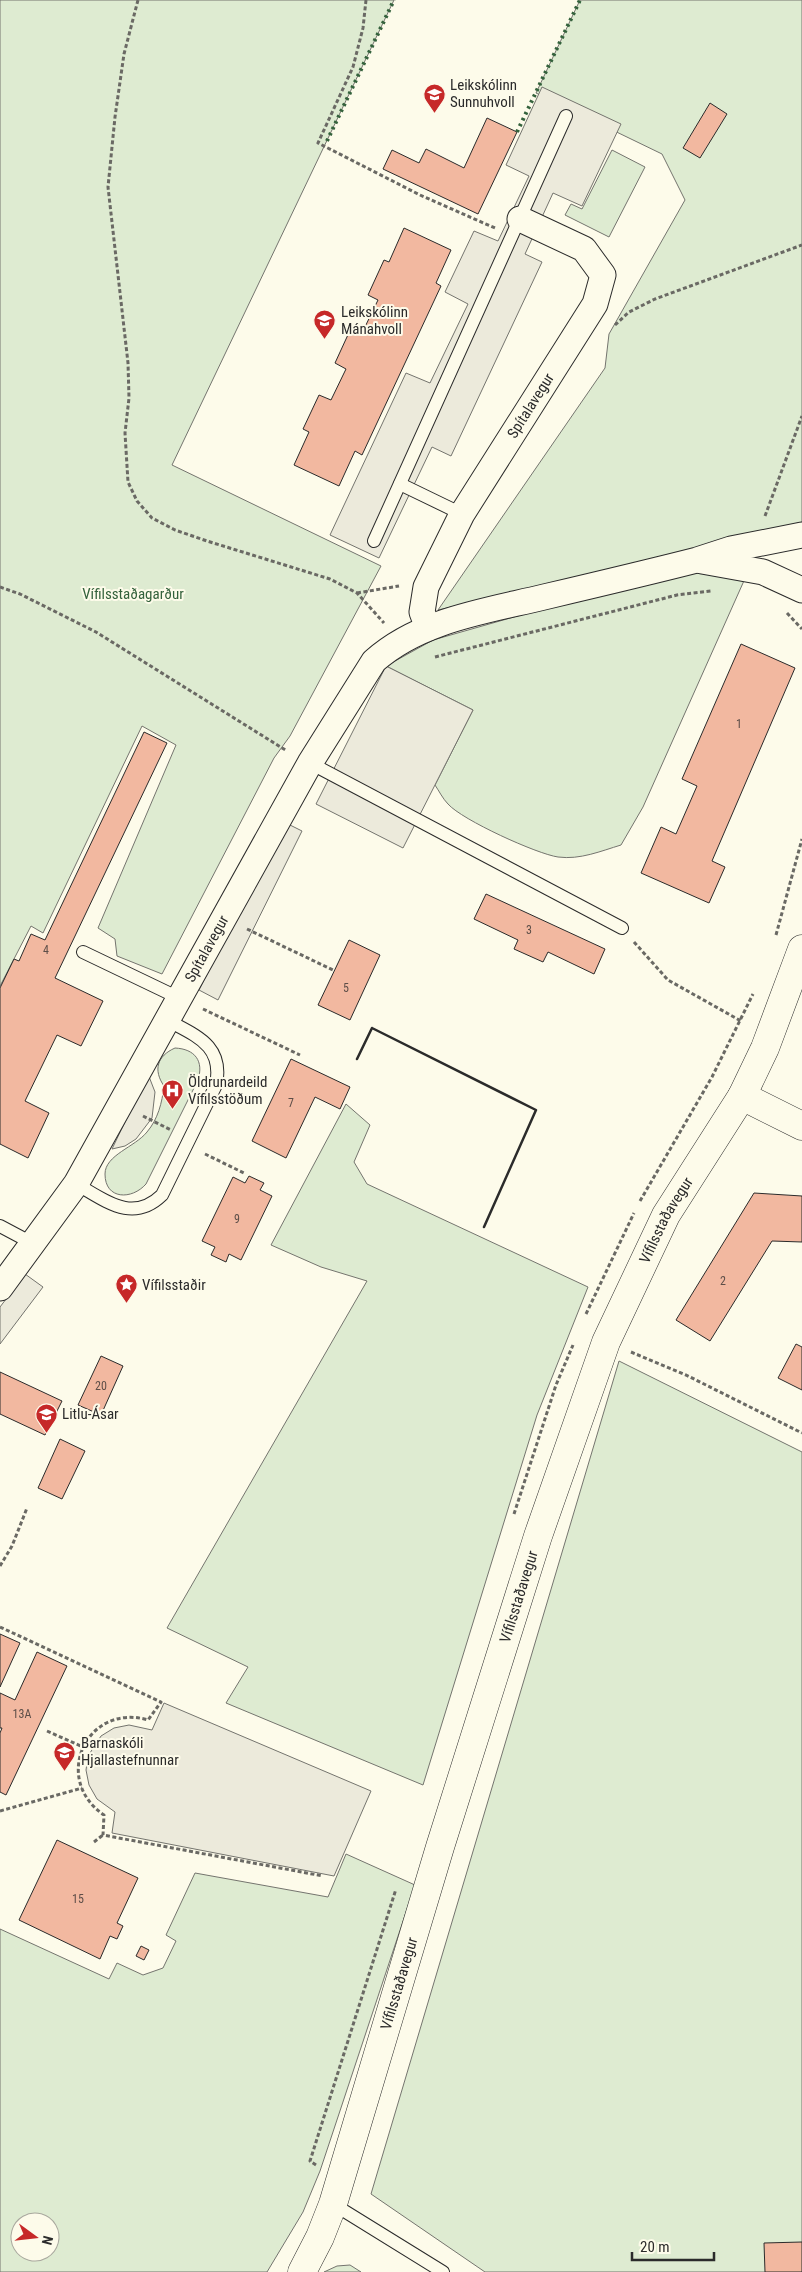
<svg xmlns="http://www.w3.org/2000/svg" width="802" height="2272" viewBox="0 0 802 2272" font-family="'Roboto Condensed',sans-serif">
<rect width="100%" height="100%" fill="#fdfbea"/>
<g fill="#deebd1" stroke="#74746e" fill-rule="evenodd">
<polygon points="0,0 394,0 172,465 381,566 290,736 274,758 162,974 117,956 115,939 98,928 176,745 142,726 43,933 31,926 0,986"/>
<polygon points="580,0 802,0 802,522 684,553 438,610 605,368 609,334 685,200 662,154 536,93"/>
<polygon points="612,150 645,167 609,237 565,215 571,204 582,209"/>
<path d="M679 570 747 574 643 807 621 845C601 851 580 860 558 857 537 854 462 820 448 804 443 799 439 791 435 785L473 710 386 666 433 640Z"/>
<path d="M175 1048C195 1049 204 1061 198 1080L146 1184C132 1200 105 1200 105 1174 105 1155 135 1147 147 1132 158 1119 162 1103 164 1086 153 1070 157 1056 175 1048Z"/>
<polygon points="346,1104 370,1125 354,1162 367,1184 588,1287 537,1415 423,1785 226,1703 248,1667 167,1628 367,1281 321,1267 271,1245"/>
<polygon points="619,1361 802,1452 802,2272 485,2272 371,2194"/>
<path d="M346 1854 415 1885 320 2171 303 2212 267 2272H0V1929L109 1979 117 1963 143 1975 163 1968 176 1941 166 1935 195 1873 328 1897ZM20 2222H50V2252H20Z"/>
<polygon points="350,2265 361,2272 324,2272 337,2266"/>
</g>
<g fill="#eceadb" stroke="#74746e">
<polygon points="542,87 621,124 582,206 553,193 525,254 542,262 451,456 432,447 379,558 330,535 406,373 430,383 468,304 445,292 474,231 498,241 529,176 506,165"/>
<polygon points="386,666 473,710 403,848 316,804"/>
<polygon points="282,821 302,831 218,1000 199,990"/>
<polygon points="148,1074 155,1092 152,1118 136,1139 125,1146 112,1149"/>
<polygon points="25,1274 43,1287 0,1344 0,1307"/>
<polygon points="164,1703 371,1791 334,1876 112,1833 115,1812 97,1799 89,1785 86,1770 88,1756 101,1736 114,1728 129,1725 152,1730"/>
</g>
<g fill="#f2b8a0" stroke="#2b2b2b">
<polygon points="710,103 727,114 700,158 683,148"/>
<polygon points="487,118 517,132 478,214 383,169 392,150 419,163 426,149 464,168"/>
<polygon points="404,228 451,250 436,283 441,286 362,455 355,451 339,486 294,465 309,432 303,429 319,395 331,400 346,369 335,363 352,326 363,331 378,300 368,295 384,260 389,262"/>
<polygon points="741,644 795,668 712,861 725,867 709,903 641,873 661,827 676,834 697,786 682,779"/>
<polygon points="144,732 167,743 55,978 103,1001 81,1046 57,1035 25,1101 49,1113 28,1158 0,1144 0,988 14,959 19,961 31,934 45,940"/>
<polygon points="486,894 605,949 594,974 548,952 543,962 514,949 518,940 474,919"/>
<polygon points="349,940 380,955 350,1020 318,1005"/>
<polygon points="291,1059 350,1087 340,1109 315,1097 286,1158 252,1141"/>
<polygon points="249,1176 264,1183 260,1190 272,1196 241,1260 229,1254 226,1262 211,1255 215,1247 202,1241 233,1177 245,1183"/>
<polygon points="754,1193 802,1196 802,1242 772,1241 710,1341 676,1320"/>
<polygon points="796,1344 802,1347 802,1390 778,1378"/>
<polygon points="101,1356 123,1366 101,1415 78,1405"/>
<polygon points="0,1372 62,1401 45,1435 0,1414"/>
<polygon points="60,1439 85,1451 62,1499 38,1488"/>
<polygon points="0,1634 20,1643 0,1687"/>
<polygon points="37,1652 67,1666 6,1795 0,1792 0,1733 2,1728 0,1728 0,1693 15,1700"/>
<polygon points="57,1840 138,1878 117,1923 123,1926 117,1939 110,1936 100,1959 19,1920"/>
<polygon points="141,1946 149,1950 144,1960 136,1956"/>
<polygon points="802,2242 802,2272 765,2272 764,2243"/>
</g>
<g fill="none" stroke-linecap="round" stroke-linejoin="round">
<defs>
<g id="service">
<polyline points="400,484 462,514"/>
<polyline points="374,541 566,116"/>
<polyline points="310,763 622,928"/>
<polyline points="83,952 179,998"/>
<path d="M76 1184C105 1200 132 1224 162 1195L216 1085C224 1045 196 1036 167 1020"/>
<polyline points="0,1226 32,1243"/>
<polyline points="333,2204 443,2272"/>
</g>
<g id="minor">
<polyline points="702,561 763,572 802,590"/>
<path id="s1" d="M428 628 422 612 426 587 462 514 595 304 603 275 584 249 520 219"/>
<path id="s2" d="M0 1288 76 1184 310 763 374 661C420 620 486 611 544 597 595 585 646 573 697 560L731 549 802 535"/>
</g>
<polyline id="tertiary" points="742,1096 802,1126"/>
<g id="secondary">
<path id="s3" d="M302 2272 320 2237 333 2204 440 1847 538 1536 606 1342 666 1215 742 1096 765 1048 802 949"/>
</g>
</defs>
<use href="#service" stroke="#2b2b2b" stroke-width="14"/>
<use href="#minor" stroke="#2b2b2b" stroke-width="27"/>
<use href="#tertiary" stroke="#2b2b2b" stroke-width="29"/>
<use href="#secondary" stroke="#2b2b2b" stroke-width="29"/>
<g stroke="#6a6964" stroke-width="3" stroke-dasharray="4 2.5" stroke-linecap="butt">
<polyline points="138,0 124,54 115,117 108,187 128,363 129,398 125,433 128,482 137,501 152,518 175,530 207,541 330,579 357,593 384,623"/>
<polyline points="366,0 363,28 353,67 318,143 420,195 495,228"/>
<polyline points="615,325 629,312 655,299 802,245"/>
<polyline points="765,516 802,416"/>
<polyline points="0,587 20,594 96,632 287,751"/>
<polyline points="357,593 399,586"/>
<polyline points="787,613 802,629"/>
<polyline points="435,657 677,595 711,591"/>
<polyline points="247,929 335,971"/>
<polyline points="776,935 802,839"/>
<polyline points="634,942 668,980 741,1021"/>
<polyline points="203,1009 300,1055"/>
<polyline points="143,1116 171,1130"/>
<polyline points="205,1154 244,1173"/>
<polyline points="640,1201 712,1077 753,994"/>
<polyline points="586,1314 634,1213"/>
<polyline points="631,1352 686,1375 802,1433"/>
<polyline points="514,1514 556,1385 573,1345"/>
<polyline points="0,1566 12,1546 27,1508"/>
<path d="M0 1627 161 1702 148 1720C87 1702 51 1779 104 1815L103 1835 323 1876"/>
<polyline points="47,1731 83,1747"/>
<polyline points="0,1811 82,1788"/>
<polyline points="94,1842 103,1835"/>
<polyline points="316,2165 310,2161 396,1889"/>
</g>
<use href="#service" stroke="#fdfbea" stroke-width="12"/>
<use href="#minor" stroke="#fdfbea" stroke-width="25"/>
<use href="#tertiary" stroke="#fdfbea" stroke-width="28"/>
<use href="#secondary" stroke="#fdfbea" stroke-width="28"/>
<g stroke="#34623c" stroke-width="4" stroke-dasharray="2.5 4" stroke-linecap="butt">
<polyline points="517,132 580,0"/>
<polyline points="327,141 394,0"/>
</g>
<polyline stroke="#2b2b2b" stroke-width="2.5" points="357,1059 372,1028 536,1110 484,1227"/>
</g>
<defs>
<symbol id="school-pin" viewBox="-11 -11 22 30"><path d="M0 17L-7.5 6A9.5 9.5 0 1 1 7.5 6Z" fill="#c62828" stroke="#fdfbea"/><path d="M0-5L7-2L0 1L-7-2ZM-4 1L0 2.5L4 1V4Q0 6-4 4Z" fill="#fff"/></symbol>
<symbol id="hospital-pin" viewBox="-11 -11 22 30"><path d="M0 17L-7.5 6A9.5 9.5 0 1 1 7.5 6Z" fill="#c62828" stroke="#fdfbea"/><path d="M-5-5h3v3.5h4V-5h3V5h-3V1.5h-4V5h-3Z" fill="#fff"/></symbol>
<symbol id="sight-pin" viewBox="-11 -11 22 30"><path d="M0 17L-7.5 6A9.5 9.5 0 1 1 7.5 6Z" fill="#c62828" stroke="#fdfbea"/><path d="M0-6L1.8-2.2L6-1.7L2.9 1.2L3.7 5.4L0 3.3L-3.7 5.4L-2.9 1.2L-6-1.7L-1.8-2.2Z" fill="#fff"/></symbol>
</defs>
<g fill-rule="evenodd">
<use href="#school-pin" x="422" y="82" width="25" height="34"/>
<use href="#school-pin" x="312" y="308" width="25" height="34"/>
<use href="#hospital-pin" x="160" y="1078" width="25" height="34"/>
<use href="#sight-pin" x="114" y="1272" width="25" height="34"/>
<use href="#school-pin" x="34" y="1402" width="25" height="34"/>
<use href="#school-pin" x="52" y="1740" width="25" height="34"/>
</g>
<g text-anchor="middle" stroke-width="4" stroke-linejoin="round" paint-order="stroke">
<g font-size="12" fill="#5d4e48">
<text x="739" y="728">1</text>
<text x="529" y="934">3</text>
<text x="46" y="954">4</text>
<text x="346" y="992">5</text>
<text x="291" y="1107">7</text>
<text x="237" y="1223">9</text>
<text x="723" y="1285">2</text>
<text x="101" y="1390">20</text>
<text x="22" y="1718">13A</text>
<text x="78" y="1903">15</text>
</g>
<g font-size="15" fill="#2b2b2b" stroke="#fdfbea" text-anchor="start">
<text x="450" y="90">Leikskólinn<tspan x="450" dy="17">Sunnuhvoll</tspan></text>
<text x="341" y="317">Leikskólinn<tspan x="341" dy="17">Mánahvoll</tspan></text>
<text x="188" y="1087">Öldrunardeild<tspan x="188" dy="17">Vífilsstöðum</tspan></text>
<text x="142" y="1290">Vífilsstaðir</text>
<text x="62" y="1419">Litlu-Ásar</text>
<text x="81" y="1748">Barnaskóli<tspan x="81" dy="17">Hjallastefnunnar</tspan></text>
</g>
<g font-size="15" fill="#2b2b2b" stroke="#fdfbea">
<text dy="5" stroke="none"><textPath href="#s1" startOffset="252">Spítalavegur</textPath></text>
<text dy="5" stroke="none"><textPath href="#s2" startOffset="398">Spítalavegur</textPath></text>
<text dy="5" stroke="none"><textPath href="#s3" startOffset="1115">Vífilsstaðavegur</textPath></text>
<text dy="5" stroke="none"><textPath href="#s3" startOffset="710">Vífilsstaðavegur</textPath></text>
<text dy="5" stroke="none"><textPath href="#s3" startOffset="305">Vífilsstaðavegur</textPath></text>
</g>
<g font-size="15" fill="#34623c" stroke="#fdfbea">
<text x="133" y="599">Vífilsstaðagarður</text>
</g>
</g>
<g transform="translate(35 2237) rotate(105)"><circle r="24" fill="#fdfbea" stroke="#a9a89e"/>
<path d="M0-4L9 19L0 12L-9 19Z" fill="#c62828"/>
<text y="-8" font-size="14" font-weight="bold" text-anchor="middle" fill="#2b2b2b">N</text>
</g>
<path d="M632 2252v8h82v-8" fill="none" stroke="#2b2b2b" stroke-width="2.5"/>
<text x="640" y="2252" font-size="15" fill="#2b2b2b" stroke="#fdfbea" stroke-width="4" paint-order="stroke">20 m</text>
</svg>
